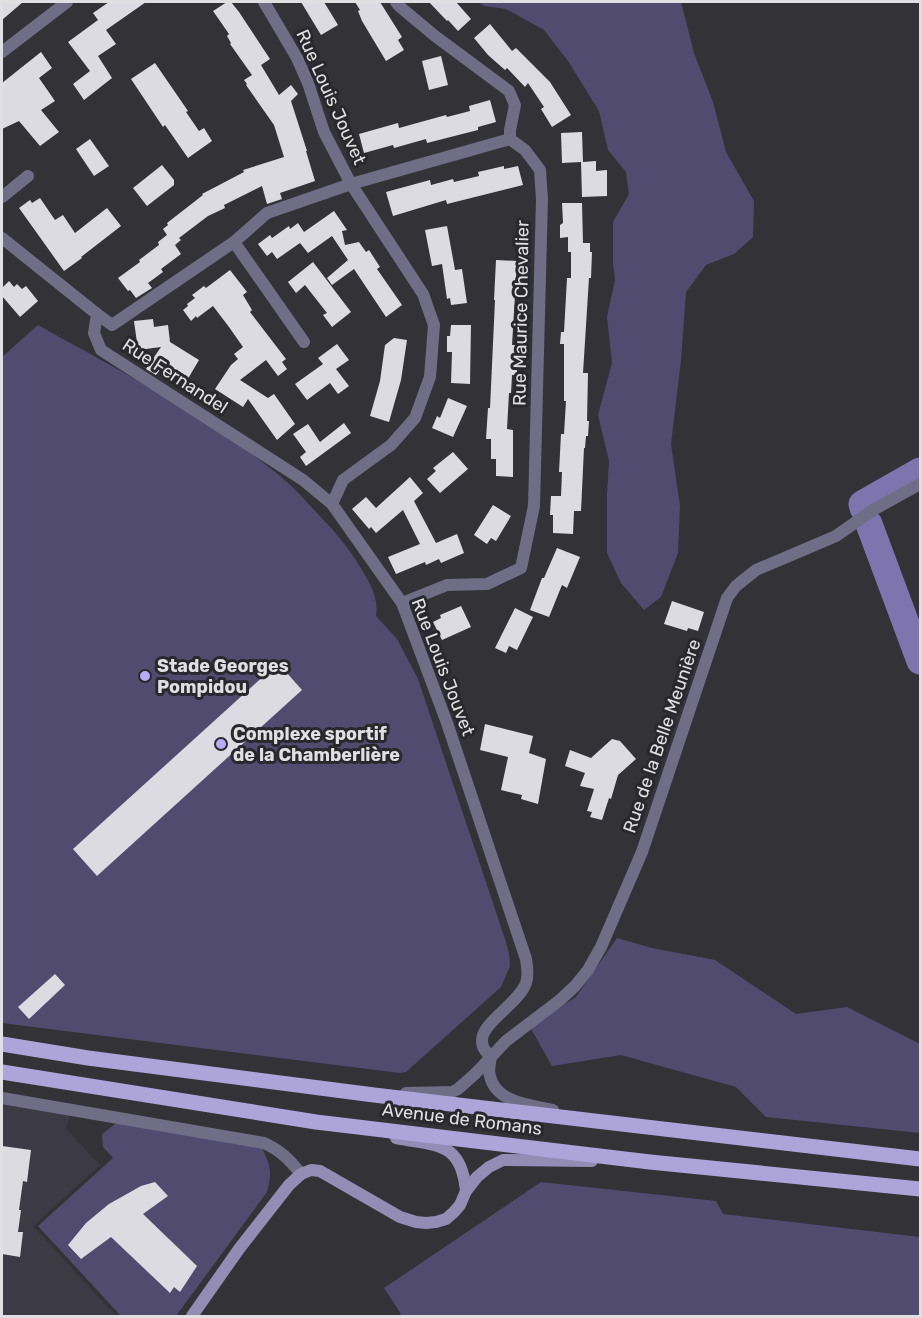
<svg xmlns="http://www.w3.org/2000/svg" width="922" height="1318" viewBox="0 0 922 1318" font-family="Rubik,sans-serif">
<rect width="100%" height="100%" fill="#333237"/>
<polygon fill="#3c3b45" points="2,1099 71,1109 66,1129 100,1165 33,1226 116,1316 2,1316"/>
<g fill="#524b70">
<polygon points="479,2 681,2 694,53 713,102 726,152 754,201 753,237 734,254 706,265 686,292 681,360 671,444 680,506 678,553 661,597 644,610 621,583 607,553 607,494 609,461 598,415 612,363 607,317 615,280 613,262 613,222 629,194 626,172 608,150 599,111 568,61 544,30 506,9 484,6"/>
<path d="M38 325C123 373 213 418 288 483 297 491 305 500 313 509 331 527 346 544 359 565 369 582 379 596 376 616L397 639 418 679 505 939 509 953 510 966 501 987 406 1072 400 1073 2 1023V357Z"/>
<polygon points="617,938 652,948 715,960 796,1014 847,1007 920,1044 920,1133 766,1117 736,1087 621,1055 552,1066 530,1027 576,997"/>
<path d="M119 1121 260 1144C270 1165 273 1169 267 1192L176 1316H121L38 1226 113 1158 103 1147 102 1134Z"/>
<polygon points="541,1182 716,1201 723,1214 920,1237 920,1316 398,1316 401,1314 384,1288"/>
</g>
<g fill="none" stroke-linecap="round" stroke-linejoin="round">
<g stroke="#7e74ae" stroke-width="27">
<polyline points="863,508 862,504 920,471"/>
<polyline points="869,524 920,661"/>
</g>
</g>
<g fill="#dcdbe2">
<polygon points="2,2 23,2 2,20"/>
<polygon points="109,2 146,2 106,30 116,44 98,56 112,78 84,100 73,84 90,71 68,42 98,20 93,13"/>
<polygon points="227,2 231,2 239,12 270,59 261,65 279,95 291,85 298,94 291,101 307,151 306,151 315,181 280,193 282,199 267,204 262,186 224,205 225,208 208,216 179,238 181,240 175,245 181,254 161,269 163,272 148,283 152,288 136,298 130,290 128,291 118,278 140,262 139,260 159,245 158,242 167,235 163,229 168,225 167,223 203,195 202,194 244,172 243,170 284,157 274,125 246,85 247,84 244,80 252,75 230,44 231,43 227,36 229,34 213,11"/>
<polygon points="301,2 324,2 338,25 321,35"/>
<polygon points="355,2 380,2 402,37 398,40 404,50 386,61 362,21 358,11 360,10"/>
<polygon points="429,2 456,2 471,19 458,31 448,20 447,21"/>
<polygon points="490,24 512,51 516,48 550,82 571,115 552,127 541,109 544,107 528,83 525,87 507,68 505,70 488,55 474,38"/>
<polygon points="41,52 52,68 39,78 55,101 41,110 59,132 40,146 19,121 2,129 2,83"/>
<polygon points="441,56 448,85 429,90 422,61"/>
<polygon points="155,63 188,111 186,112 199,131 204,128 212,141 188,158 165,125 163,127 131,79"/>
<polygon points="490,100 496,122 478,127 478,130 427,143 426,139 394,148 393,145 364,153 359,134 398,123 399,128 446,115 447,117 470,111 469,106"/>
<polygon points="582,132 583,162 596,161 596,171 607,170 607,196 582,197 581,162 562,163 561,133"/>
<polygon points="90,139 109,166 94,176 76,149"/>
<polygon points="162,165 174,180 174,185 147,206 133,188"/>
<polygon points="504,166 504,169 518,166 523,185 447,204 446,200 393,216 386,192 430,180 431,185 453,179 454,182 479,176 478,172"/>
<polygon points="40,198 55,220 63,215 75,233 107,208 121,226 81,257 82,258 64,271 19,208 30,200 32,203"/>
<polygon points="562,203 582,203 583,243 590,243 590,252 592,252 591,278 589,278 583,373 588,373 587,421 589,421 588,436 586,436 585,448 584,448 581,511 574,511 573,534 553,533 553,515 550,515 551,496 561,496 562,472 559,472 561,434 564,434 566,401 564,401 564,344 560,344 561,332 564,332 567,278 571,278 571,252 568,252 568,237 560,238 560,225 563,223"/>
<polygon points="334,211 347,230 342,231 345,245 359,242 366,252 369,250 380,267 377,269 402,305 386,317 354,269 332,285 327,278 348,260 332,236 308,253 300,243 277,259 272,252 267,256 258,244 270,235 272,238 289,226 290,229 298,223 304,232"/>
<polygon points="447,226 455,270 462,269 467,303 451,305 450,298 447,299 442,264 432,266 425,230"/>
<polygon points="496,260 517,261 512,345 515,345 515,355 518,355 517,366 517,375 512,375 511,393 509,393 507,429 513,430 513,477 496,476 496,459 491,459 491,439 486,439 488,408 490,408 495,300 494,300"/>
<polygon points="313,262 351,312 332,327 323,315 327,313 305,285 296,293 288,282"/>
<polygon points="230,270 247,292 243,295 252,310 250,312 286,359 282,362 287,369 278,376 266,360 240,380 268,398 274,394 295,424 277,440 248,399 243,407 215,389 231,365 238,359 234,354 243,347 229,327 213,306 197,318 196,316 191,321 183,310 188,306 187,304 195,298 192,295 204,286 206,288"/>
<polygon points="9,281 14,287 17,284 22,289 26,286 38,301 20,317 2,296 2,288"/>
<polygon points="153,319 154,327 168,325 170,342 199,360 186,382 162,367 156,375 146,369 161,347 138,350 134,321"/>
<polygon points="451,325 471,325 470,384 451,383 452,352 447,352 447,336 450,336"/>
<polygon points="394,338 407,340 401,380 389,422 370,416 380,381 385,345"/>
<polygon points="337,344 349,360 336,369 349,386 338,394 330,383 307,400 295,384 323,364 318,358"/>
<polygon points="448,398 467,406 453,437 432,428 437,416 440,418"/>
<polygon points="344,423 351,433 306,466 300,457 306,452 293,434 308,424 320,442"/>
<polygon points="453,452 468,469 440,493 427,479 436,471 433,468"/>
<polygon points="410,477 423,493 414,501 436,543 457,534 464,553 441,563 439,559 426,565 425,562 396,574 388,557 420,544 403,510 376,533 371,527 369,529 352,509 366,497 376,508"/>
<polygon points="493,505 511,516 496,541 491,538 487,544 474,535"/>
<polygon points="557,548 580,557 567,588 562,585 549,617 530,610 542,578 544,578"/>
<polygon points="672,601 704,612 698,631 688,628 687,631 664,624"/>
<polygon points="461,606 471,627 442,640 433,622 441,618 440,615"/>
<polygon points="515,608 533,617 517,650 509,646 506,653 495,648"/>
<polygon points="278,663 302,690 97,876 73,849"/>
<polygon points="485,724 533,736 529,753 546,759 538,804 521,799 522,795 501,790 508,757 480,750"/>
<polygon points="612,739 620,741 636,759 618,775 611,799 609,798 602,820 590,817 592,812 587,811 594,789 580,786 585,773 565,766 570,750 591,758"/>
<polygon points="55,974 65,985 29,1019 18,1007"/>
<polygon points="2,1146 31,1150 27,1182 23,1181 19,1210 21,1210 18,1232 23,1232 20,1257 2,1254"/>
<polygon points="155,1182 168,1196 143,1214 197,1266 180,1292 174,1287 170,1293 111,1237 81,1259 68,1245 86,1223 109,1204 141,1186"/>
</g>
<g fill="none" stroke-linecap="round" stroke-linejoin="round">
<g stroke="#706d86" stroke-width="12">
<path d="M264 2 297 58 308 83 324 132 351 184 423 294 434 325 430 377 415 418 391 445 343 480 332 504 402 603 447 723 526 959C527 967 529 975 526 983 520 1002 481 1023 482 1041 482 1048 486 1052 491 1057"/>
<polyline points="396,2 399,6 435,36 509,91 515,105 510,130 510,139 525,150 540,170 542,199 534,506 521,568 487,584 447,585 402,603"/>
<polyline points="2,52 67,2"/>
<polyline points="2,197 28,176"/>
<polyline points="2,238 97,314 94,333 101,350 303,480 332,504"/>
<polyline points="234,242 304,342"/>
<polyline points="97,314 112,325 234,242 267,213 351,184 510,139"/>
<path d="M491 1057C490 1063 488 1070 490 1076 496 1103 531 1105 553 1110"/>
<polyline points="406,1093 452,1092 458,1089 475,1074 506,1041 560,1000 575,986 588,970 601,947 642,852 727,598 736,586 756,570 836,536 873,510 920,484"/>
<path d="M2 1098 264 1143C280 1150 290 1160 301 1174"/>
</g>
<g stroke="#938cb5" stroke-width="12">
<path d="M396 1138C437 1146 461 1141 466 1191"/>
<polyline points="192,1316 239,1249 289,1185 301,1174 311,1170 320,1171 400,1217 416,1222 426,1223 436,1222 446,1219 454,1212 460,1205 466,1191 477,1177 489,1167 503,1160 592,1161"/>
</g>
<g stroke="#ada5d9" stroke-width="15">
<polyline points="2,1044 88,1058 374,1095 920,1159"/>
<polyline points="2,1072 316,1122 650,1162 920,1189"/>
</g>
</g>
<g fill="#b9abf7" stroke="#29282d" stroke-width="2">
<circle cx="145" cy="676" r="6"/>
<circle cx="221" cy="744" r="6"/>
</g>
<g text-anchor="middle" stroke-width="6" stroke-linejoin="round" paint-order="stroke">
<g font-size="18" fill="#e0e0e3" stroke="#29282d">
<text transform="translate(331 97) rotate(66)" y="6">Rue Louis Jouvet</text>
<text transform="translate(521 313) rotate(-89)" y="6">Rue Maurice Chevalier</text>
<text transform="translate(175 376) rotate(33)" y="6">Rue Fernandel</text>
<text transform="translate(443 667) rotate(69)" y="6">Rue Louis Jouvet</text>
<text transform="translate(662 736) rotate(-71)" y="6">Rue de la Belle Meunière</text>
<text transform="translate(462 1119) rotate(7)" y="6">Avenue de Romans</text>
</g>
<g font-size="18" font-weight="bold" fill="#e0e0e3" stroke="#29282d" text-anchor="start">
<text x="157" y="672">Stade Georges<tspan x="157" dy="21">Pompidou</tspan></text>
<text x="233" y="740">Complexe sportif<tspan x="233" dy="21">de la Chamberlière</tspan></text>
</g>
</g>
<rect width="922" height="1318" fill="none" stroke="#e0e0e3" stroke-width="6"/>
</svg>
